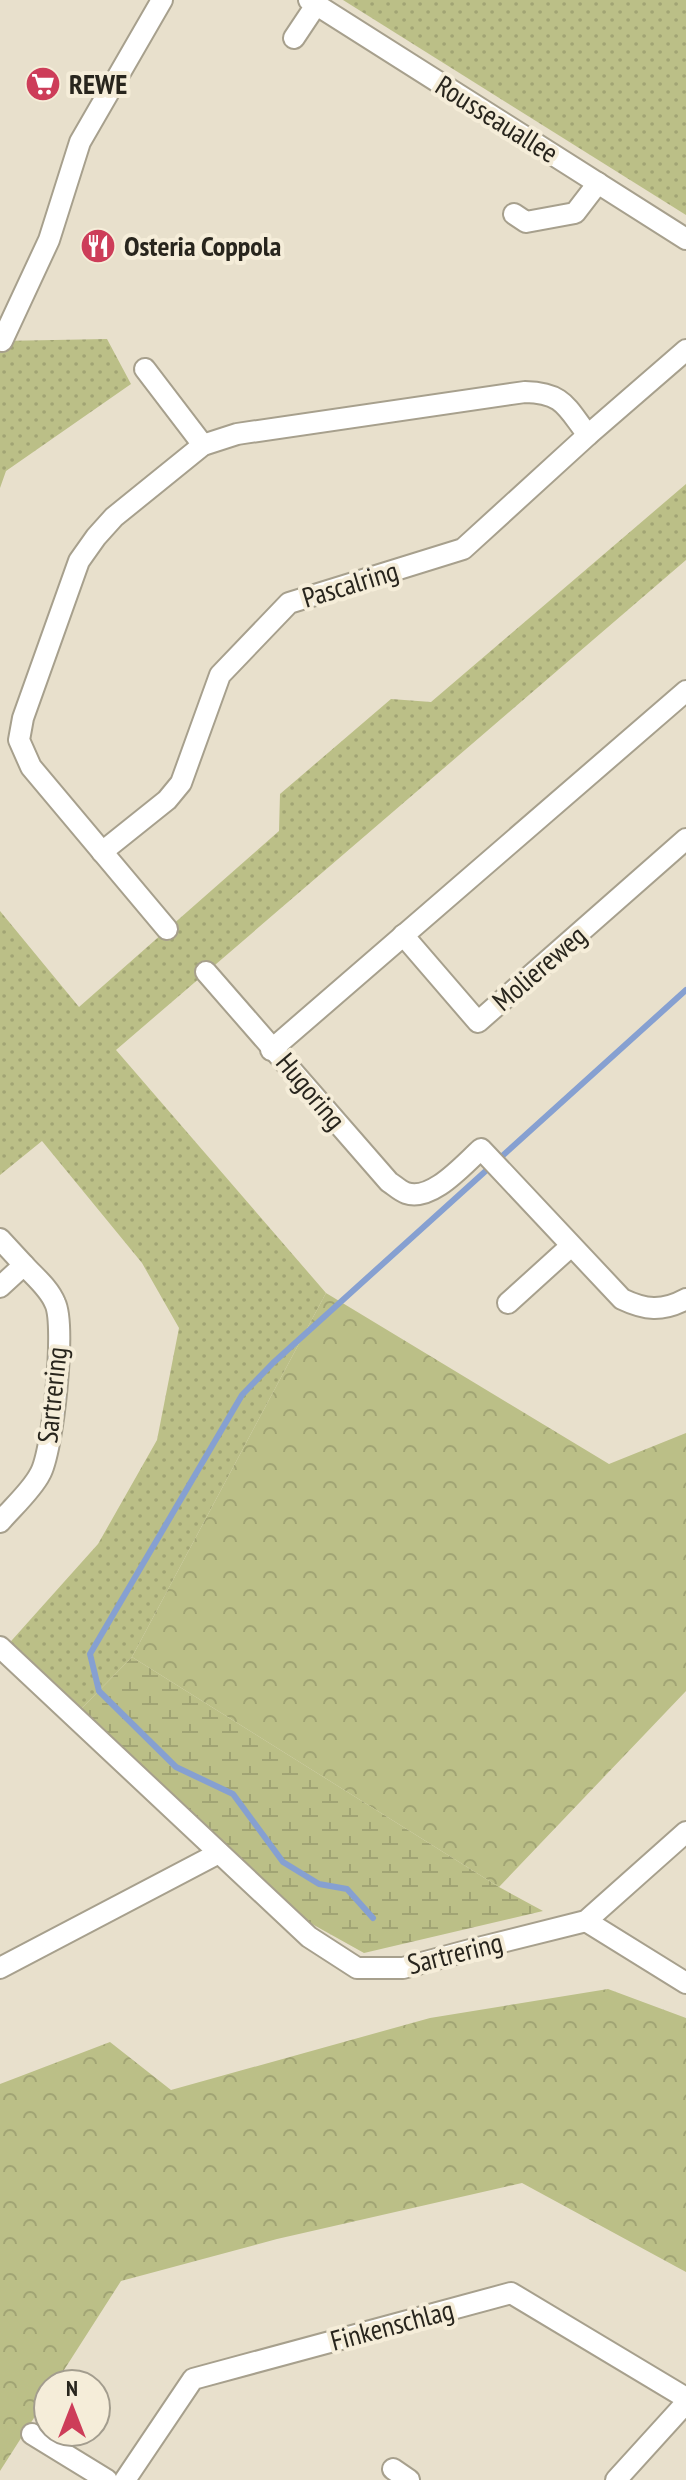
<svg xmlns="http://www.w3.org/2000/svg" width="686" height="2480" viewBox="0 0 686 2480" font-family="'PT Sans Narrow',sans-serif">
<defs>
<pattern id="green-dots" width="8" height="8" patternUnits="userSpaceOnUse" patternTransform="scale(2)"><rect width="8" height="8" fill="#bbbf87"/><path d="M2 2h.1M6 6h.1" fill="none" stroke="#a1a474" stroke-width="1.8" stroke-linecap="round"/></pattern>
<pattern id="forest-crowns" width="20" height="18" patternUnits="userSpaceOnUse" patternTransform="scale(2)"><rect width="20" height="18" fill="#bbbf87"/><path d="M2 6a3 3 0 1 1 6 0M12 15a3 3 0 1 1 6 0" fill="none" stroke="#a1a474"/></pattern>
<pattern id="wetland-marsh" width="20" height="14" patternUnits="userSpaceOnUse" patternTransform="scale(2)"><rect width="20" height="14" fill="#bbbf87"/><path d="M1 5h8M5 5V1M11 12h8M15 12V8" fill="none" stroke="#a1a474"/></pattern>
</defs>
<rect width="100%" height="100%" fill="#e8e0cc"/>
<g fill="url(#green-dots)">
<polygon points="343,0 686,0 686,215"/>
<polygon points="107,339 131,384 6,471 0,488 0,341"/>
<polygon points="686,484 686,560 116,1050 326,1293 132,1657 74,1716 4,1649 98,1544 157,1440 179,1328 142,1263 42,1141 0,1175 0,911 79,1007 279,831 280,794 391,699 431,702"/>
</g>
<g fill="url(#forest-crowns)">
<polygon points="326,1293 609,1464 686,1433 686,1691 499,1887 132,1657"/>
<polygon points="608,1989 686,2018 686,2272 522,2183 277,2239 121,2281 55,2384 48,2384 48,2396 0,2471 0,2084 110,2042 171,2090 430,2018"/>
</g>
<polygon fill="url(#wetland-marsh)" points="132,1657 499,1887 543,1911 364,1953 303,1919 81,1709"/>
<g fill="none" stroke-linecap="round" stroke-linejoin="round">
<polyline stroke="#86a0d1" stroke-width="6" points="373,1918 347,1889 319,1884 283,1862 233,1794 176,1767 99,1691 90,1654 242,1395 273,1363 686,990"/>
<defs>
<g id="minor">
<polyline points="309,0 686,239"/>
<polyline points="294,38 316,5"/>
<polyline points="514,214 526,222 575,213 598,183"/>
<polyline points="2,341 49,240 80,142 162,0"/>
<polyline points="145,369 203,445"/>
<polyline points="102,852 167,800 181,783 220,675 289,603 463,549 588,435 686,350"/>
<path d="M167 929 31 767 19 740 23 718 79 561 96 537 114 517 203 445 237 434 525 392C564 393 566 407 588 435"/>
<polyline points="403,935 478,1022 686,839"/>
<path d="M206 972 389 1182C394 1185 400 1191 406 1193 432 1202 464 1164 481 1149L622 1299C645 1310 662 1312 686 1299"/>
<polyline points="271,1050 686,691"/>
<polyline points="0,1239 24,1265"/>
<path d="M0 1287 24 1265C35 1277 49 1288 55 1303 66 1325 53 1452 40 1474 32 1490 12 1508 0 1522"/>
<polyline points="508,1303 571,1246"/>
<polyline points="0,1647 309,1937 357,1968 403,1968 470,1950 586,1921 686,1832"/>
<polyline points="586,1921 686,1983"/>
<polyline points="0,1968 219,1853"/>
<polyline points="32,2434 107,2480"/>
<polyline points="393,2469 409,2480"/>
<polyline points="125,2480 193,2379 511,2293 686,2398"/>
<polyline points="616,2480 686,2403"/>
</g>
</defs>
<use href="#minor" stroke="#a7a08d" stroke-width="24"/>
<use href="#minor" stroke="#fff" stroke-width="20"/>
</g>
<defs>
<symbol id="supermarket-disc" viewBox="-11 -11 22 22"><circle r="9.5" fill="#cd3d59" stroke="#f5edd9"/><path d="M-6-5.5h2.5l.6 2H6L4.5 2H-2.5L-4.4-4H-6ZM-1.5 3.2a1.3 1.3 0 1 0 .1 0ZM3 3.2a1.3 1.3 0 1 0 .1 0Z" fill="#fff"/></symbol>
<symbol id="restaurant-disc" viewBox="-11 -11 22 22"><circle r="9.5" fill="#cd3d59" stroke="#f5edd9"/><path d="M-5-6h1v4h1v-4h1v4h1v-4h1v5L-1.5 .5V6h-2V.5L-5-1ZM5-6V6H3V1.5H1.5Q1.5-4 5-6Z" fill="#fff"/></symbol>
</defs>
<g fill-rule="evenodd">
<use href="#supermarket-disc" x="23" y="64" width="40" height="40"/>
<use href="#restaurant-disc" x="78" y="226" width="40" height="40"/>
</g>
<g text-anchor="middle" stroke-width="8" stroke-linejoin="round" paint-order="stroke">
<g font-size="28" font-weight="bold" fill="#28251d" stroke="#f5edd9" text-anchor="start">
<text x="69" y="94">REWE</text>
<text x="124" y="256">Osteria Coppola</text>
</g>
<g font-size="28" fill="#28251d" stroke="#f5edd9">
<text transform="translate(497 119) rotate(32)" y="10">Rousseauallee</text>
<text transform="translate(350 584) rotate(-17)" y="10">Pascalring</text>
<text transform="translate(539 968) rotate(-41)" y="10">Moliereweg</text>
<text transform="translate(311 1091) rotate(50)" y="10">Hugoring</text>
<text transform="translate(52 1395) rotate(-84)" y="10">Sartrering</text>
<text transform="translate(455 1953) rotate(-14)" y="10">Sartrering</text>
<text transform="translate(392 2325) rotate(-15)" y="10">Finkenschlag</text>
</g>
</g>
<g transform="translate(72 2408)"><circle r="38" fill="#f5edd9" stroke="#a39d8e" stroke-width="2"/>
<path d="M0-6L14 30L0 20L-14 30Z" fill="#cd3d59"/>
<text y="-12" font-size="22" font-weight="bold" text-anchor="middle" fill="#28251d">N</text>
</g>
</svg>
